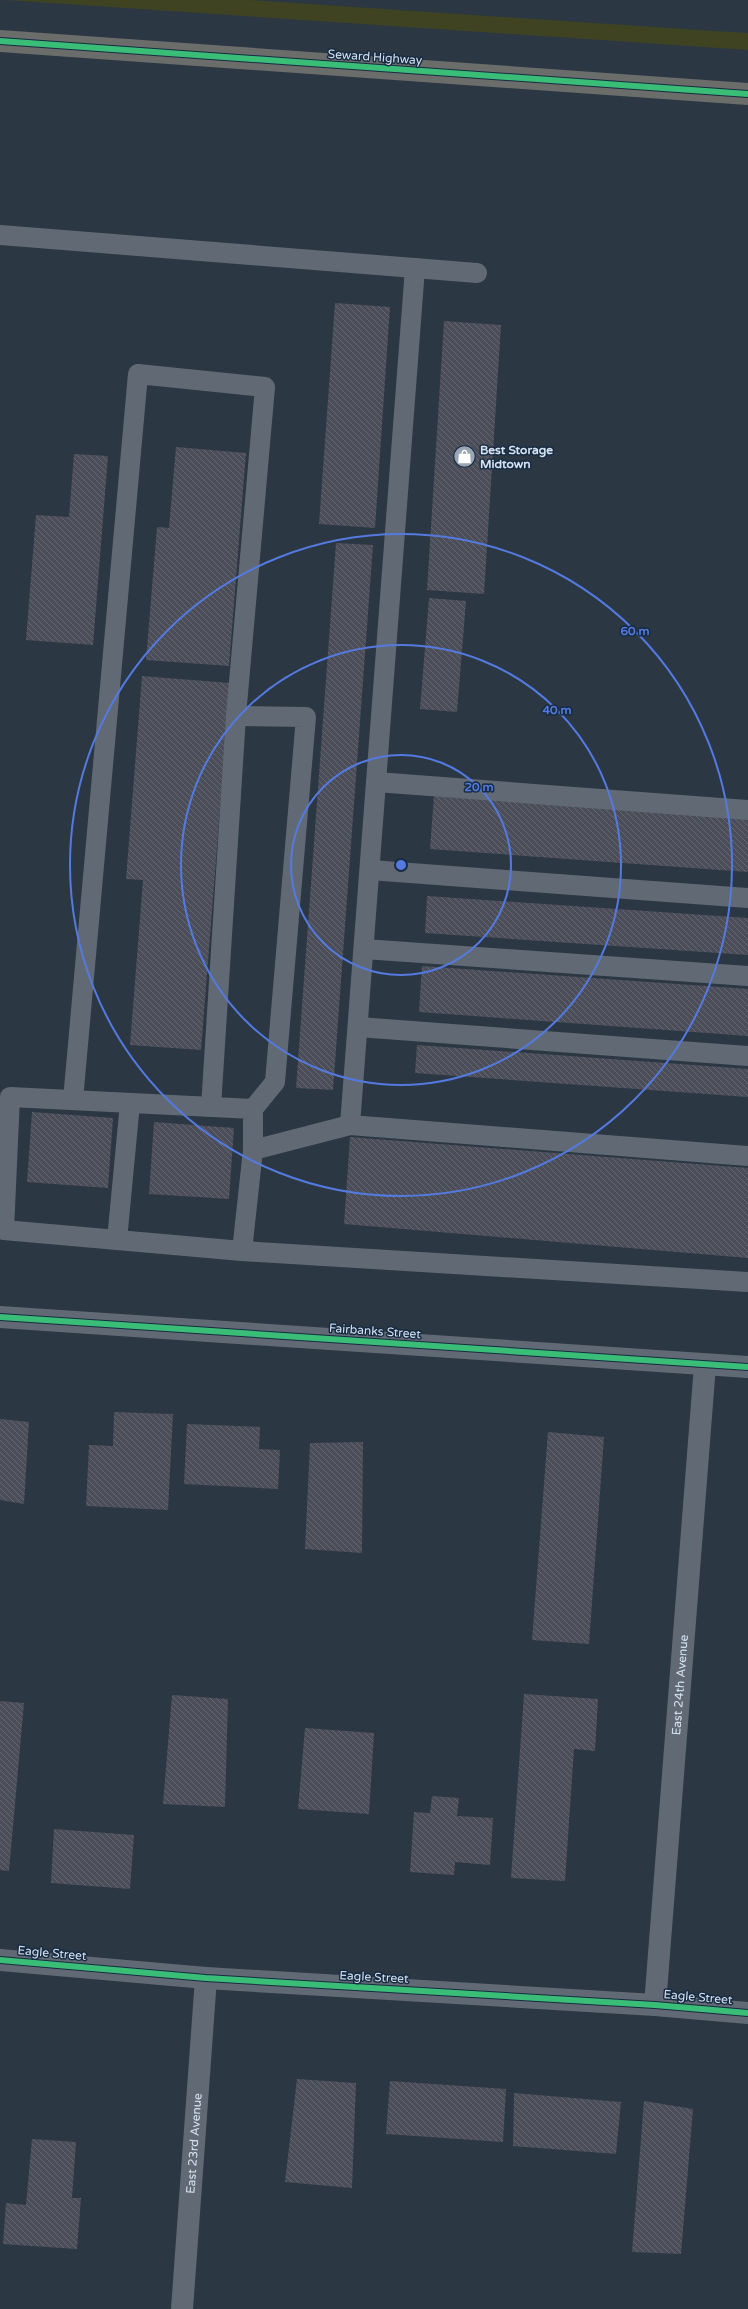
<svg xmlns="http://www.w3.org/2000/svg" width="748" height="2309" viewBox="0 0 748 2309" font-family="'Varela Round',sans-serif">
<defs>
<pattern id="building-back-hatch" width="6" height="6" patternUnits="userSpaceOnUse"><rect width="6" height="6" fill="#4b4e59"/><path d="M-1 5l2 2M0 0l6 6M5-1l2 2" fill="none" stroke="#646771"/></pattern>
</defs>
<rect width="100%" height="100%" fill="#2b3743"/>
<polygon fill="#404322" points="6,0 249,0 714,31 748,33 748,50"/>
<g fill="url(#building-back-hatch)">
<polygon points="335,303 390,307 375,528 319,524"/>
<polygon points="444,321 501,325 484,594 427,590"/>
<polygon points="176,447 246,453 229,666 146,660 157,527 169,528"/>
<polygon points="74,454 108,456 93,645 26,640 36,515 69,517"/>
<polygon points="336,543 373,545 333,1090 296,1088"/>
<polygon points="429,598 466,601 457,712 420,709"/>
<polygon points="142,676 230,683 201,1050 130,1045 143,880 126,879"/>
<polygon points="434,795 748,818 748,872 430,849"/>
<polygon points="427,896 748,918 748,955 425,933"/>
<polygon points="422,966 748,989 748,1036 419,1012"/>
<polygon points="417,1045 748,1069 748,1097 415,1073"/>
<polygon points="32,1112 113,1118 108,1188 27,1182"/>
<polygon points="154,1122 234,1128 229,1199 149,1194"/>
<polygon points="350,1137 748,1168 748,1258 344,1224"/>
<polygon points="114,1412 173,1414 168,1510 86,1506 89,1445 113,1446"/>
<polygon points="0,1419 29,1422 24,1504 0,1500"/>
<polygon points="187,1424 260,1427 259,1449 280,1450 278,1489 184,1484"/>
<polygon points="548,1432 604,1437 589,1644 532,1640"/>
<polygon points="363,1442 362,1553 305,1549 310,1443"/>
<polygon points="524,1694 598,1699 595,1751 574,1749 565,1881 511,1878"/>
<polygon points="172,1695 228,1699 225,1807 163,1804"/>
<polygon points="0,1701 24,1703 9,1871 0,1870"/>
<polygon points="305,1728 374,1733 369,1814 298,1809"/>
<polygon points="432,1796 459,1798 457,1816 493,1818 490,1865 455,1862 454,1875 410,1872 414,1812 430,1813"/>
<polygon points="54,1829 134,1835 130,1889 51,1883"/>
<polygon points="297,2079 356,2083 352,2188 285,2182"/>
<polygon points="390,2081 506,2089 503,2142 386,2134"/>
<polygon points="514,2093 621,2102 616,2154 513,2146"/>
<polygon points="644,2101 693,2109 681,2254 632,2252"/>
<polygon points="32,2139 76,2142 72,2198 81,2198 77,2249 3,2244 6,2203 26,2205"/>
</g>
<g fill="none" stroke-linecap="round" stroke-linejoin="round">
<g stroke="#616a74" stroke-width="20">
<polyline points="0,235 477,273"/>
<polyline points="415,268 350,1125 748,1156"/>
<polyline points="236,716 306,717 275,1082 253,1109"/>
<polyline points="376,782 748,810"/>
<polyline points="370,870 748,898"/>
<polyline points="364,949 748,976"/>
<polyline points="358,1027 748,1056"/>
<polyline points="73,1100 138,374 265,387 236,716 211,1107"/>
<polyline points="253,1150 253,1109 10,1097 4,1230 242,1251 253,1150 350,1125"/>
<polyline points="117,1240 130,1103"/>
<polyline points="242,1251 748,1282"/>
</g>
<g stroke="#616a74" stroke-width="22">
<polyline points="0,1317 748,1367"/>
<polyline points="0,1960 206,1978 655,2005 748,2013"/>
<path id="s1" d="M655 2005 705 1365"/>
<path id="s2" d="M182 2309 206 1978"/>
</g>
<polyline stroke="#6a6d6a" stroke-width="22" points="0,41 748,94"/>
<defs>
<g id="cycleway">
<polyline points="0,41 748,94"/>
<polyline points="0,1317 748,1367"/>
<polyline points="0,1960 206,1978 655,2005 748,2013"/>
</g>
</defs>
<use href="#cycleway" stroke="#172b42" stroke-width="8"/>
<use href="#cycleway" stroke="#3abd76" stroke-width="6"/>
</g>
<g fill="none" stroke="#547ae0" stroke-width="2">
<circle cx="401" cy="865" r="110"/>
<circle cx="401" cy="865" r="220"/>
<circle cx="401" cy="865" r="331"/>
</g>
<defs>
<symbol id="shop-disc" viewBox="-11 -11 22 22"><circle r="9.5" fill="#9aa6b4" stroke="#172b42"/><path d="M-5-2.5h2.3a2.7 3.5 0 0 1 5.4 0H5L5.5 6h-11ZM-1.5-2.5h3a1.5 2.3 0 0 0-3 0Z" fill="#fff"/></symbol>
</defs>
<g fill-rule="evenodd">
<use href="#shop-disc" x="452" y="444" width="25" height="25"/>
</g>
<g text-anchor="middle" stroke-width="3" stroke-linejoin="round" paint-order="stroke">
<g font-size="12" fill="#d5e2f1" stroke="#172b42">
<text transform="translate(375 57) rotate(4)" y="4">Seward Highway</text>
<text transform="translate(375 1331) rotate(4)" y="4">Fairbanks Street</text>
<text dy="4" stroke="none"><textPath href="#s1" startOffset="321">East 24th Avenue</textPath></text>
<text transform="translate(52 1953) rotate(5)" y="4">Eagle Street</text>
<text transform="translate(374 1977) rotate(3)" y="4">Eagle Street</text>
<text transform="translate(698 1997) rotate(5)" y="4">Eagle Street</text>
<text dy="4" stroke="none"><textPath href="#s2" startOffset="166">East 23rd Avenue</textPath></text>
</g>
<g font-size="12" font-weight="bold" fill="#d5e2f1" stroke="#172b42" text-anchor="start">
<text x="480" y="454">Best Storage<tspan x="480" dy="14">Midtown</tspan></text>
</g>
</g>
<circle cx="401" cy="865" r="6" fill="#547ae0" stroke="#172b42" stroke-width="2"/>
<g font-size="12" text-anchor="middle" font-weight="bold" fill="#547ae0" stroke="#172b42" stroke-width="3" stroke-linejoin="round" paint-order="stroke">
<text x="635" y="635">60 m</text>
<text x="557" y="714">40 m</text>
<text x="479" y="791">20 m</text>
</g>
</svg>
